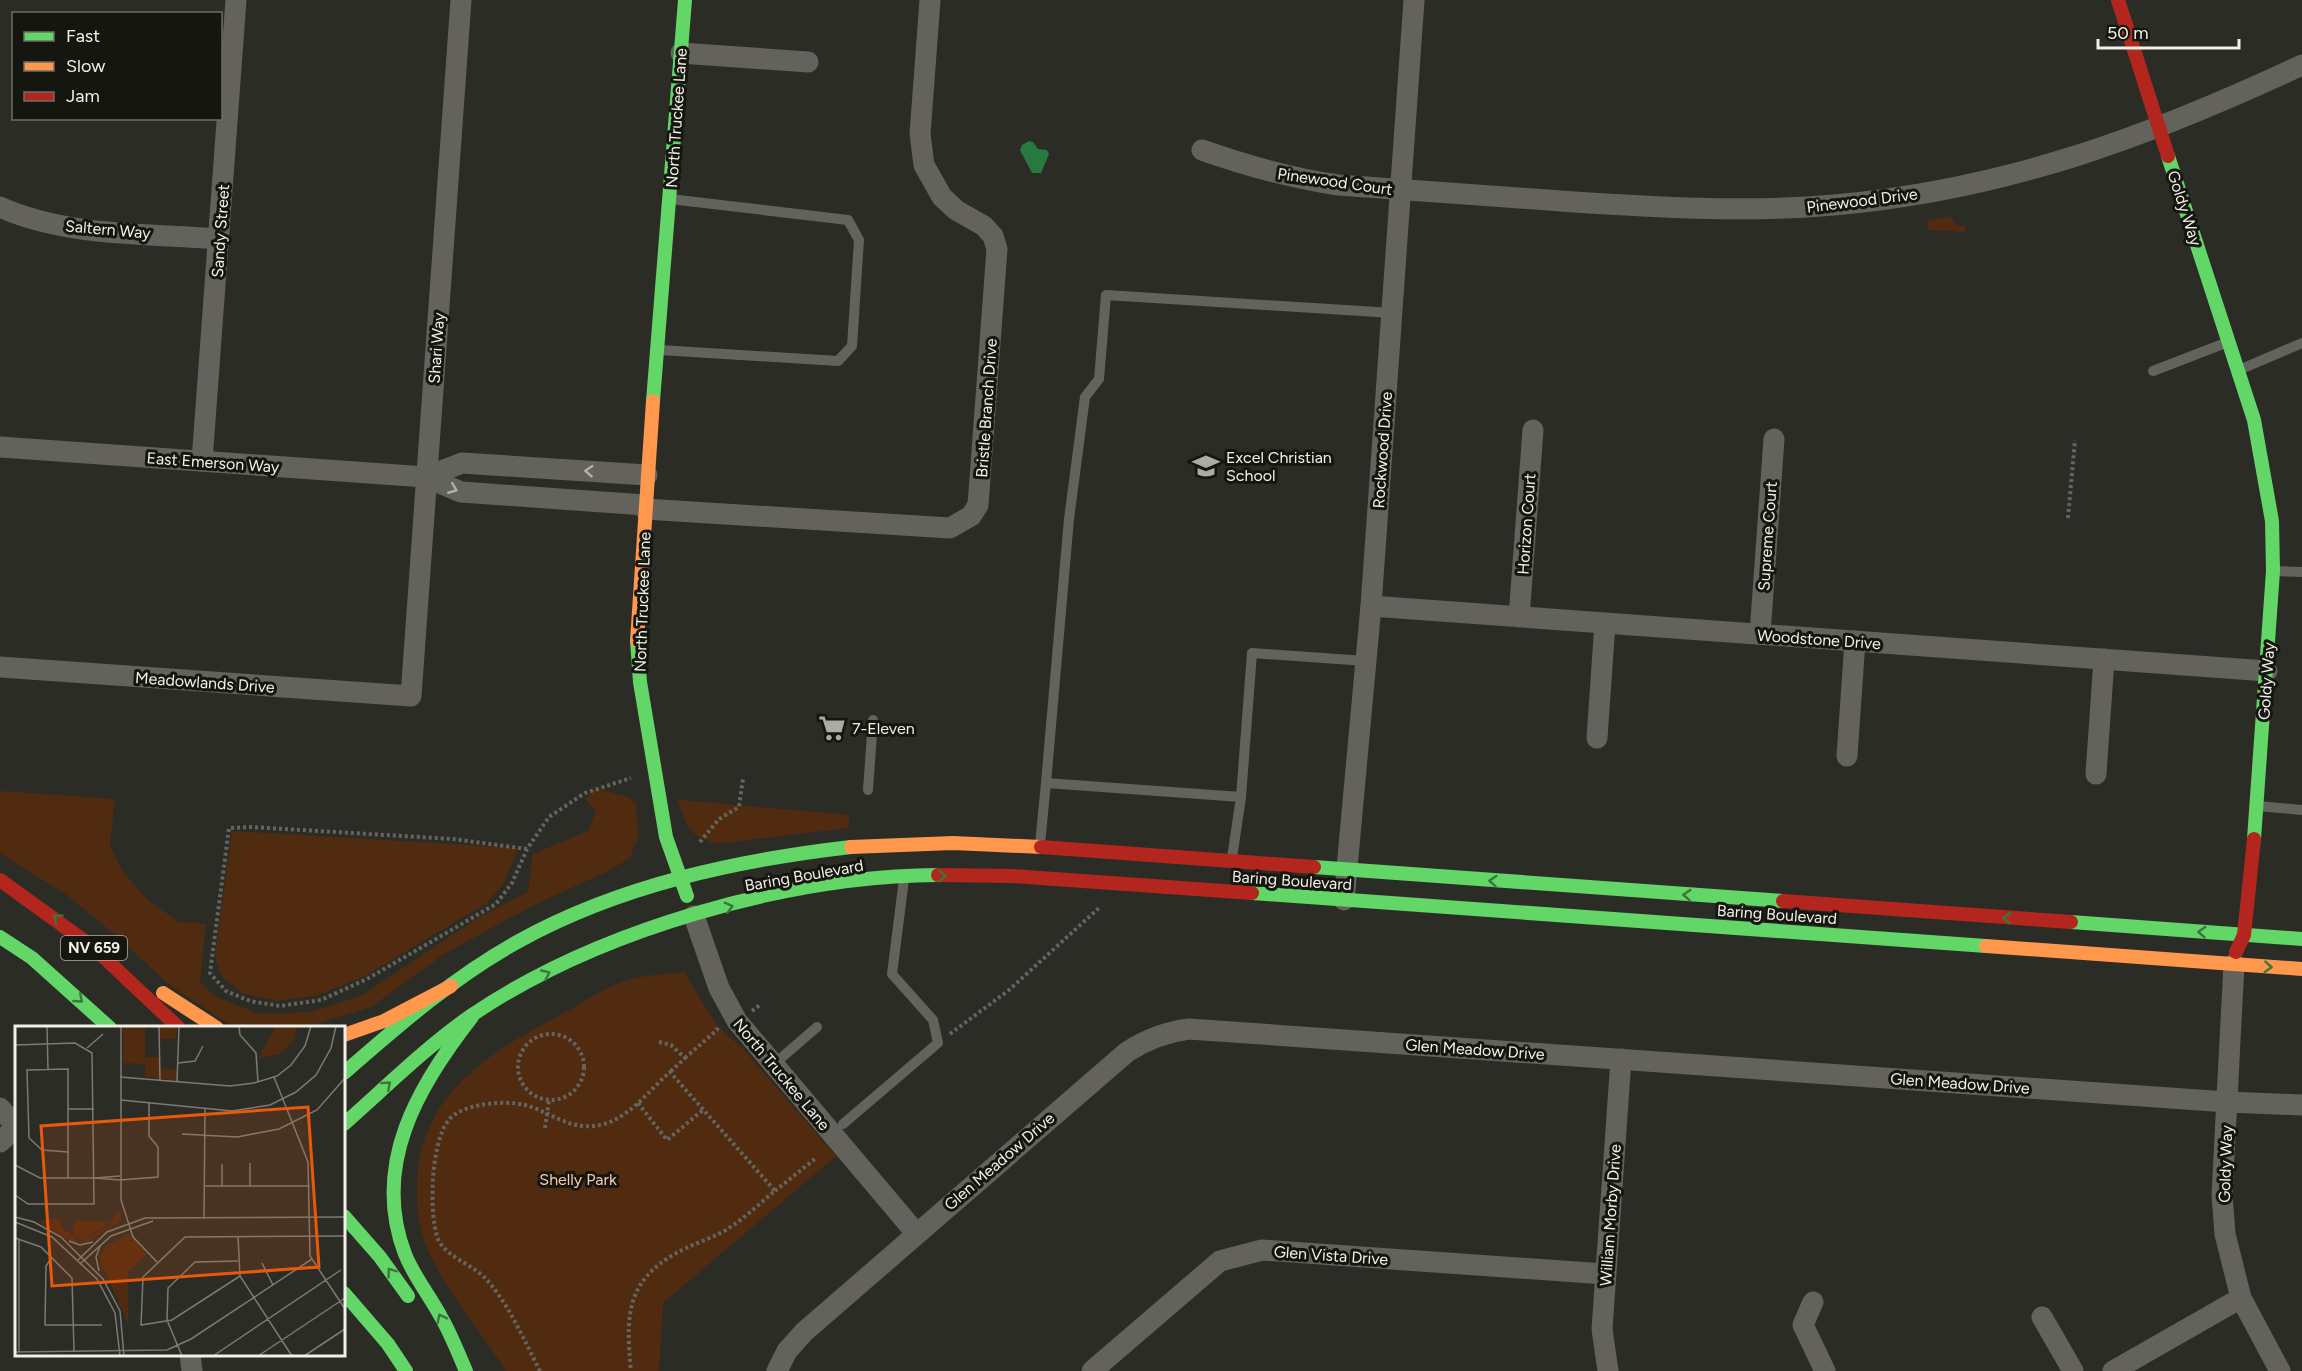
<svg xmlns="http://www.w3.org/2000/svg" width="2302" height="1371" viewBox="0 0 2302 1371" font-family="Figtree,sans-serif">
<rect width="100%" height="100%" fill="#2c2c26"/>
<g fill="#512b10">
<polygon points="1951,216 1956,225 1965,226 1965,232 1927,230 1928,220"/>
<polygon points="596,788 627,797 636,803 638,838 629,859 606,872 534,905 444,954 371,1007 307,1027 245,1027 227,1023 167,983 119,938 67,895 0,853 0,791 115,799 110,845 122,871 149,901 179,922 206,924 200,982 216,997 259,1014 310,1012 361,996 481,916 528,892 533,854 588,831 596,811 585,799"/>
<path d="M678 800 850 815 848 828 718 844C690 836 686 828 678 800Z"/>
<polygon points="232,831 518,848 504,883 487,903 365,976 315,996 276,1001 242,993 222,977 215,957"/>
<path d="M684 972 716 1024 745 1051 836 1156 663 1303 659 1371H506C482 1333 438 1281 424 1240 417 1221 417 1201 417 1181 420 1097 488 1052 557 1017 579 1005 602 989 625 981 644 975 665 974 684 972Z"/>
</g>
<polygon fill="#27793f" points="1029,141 1033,142 1038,149 1047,150 1049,154 1041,173 1032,173 1020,150 1022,145"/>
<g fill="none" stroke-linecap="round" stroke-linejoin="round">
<g stroke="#646460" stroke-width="4" stroke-dasharray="3 3" stroke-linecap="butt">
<polyline points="2068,518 2075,440"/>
<polyline points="700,842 719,819 739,807 743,778"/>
<polyline points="527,849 453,839 251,827 229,828 210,973 226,991 250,1001 280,1006 321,1000 367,979 496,904 512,883 527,849 549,817 585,793 631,778"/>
<polyline points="752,1011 761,1004"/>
<polyline points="950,1034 1009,990 1100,907"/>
<circle cx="551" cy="1067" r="33"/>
<polyline points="659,1042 671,1045 685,1058 670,1072"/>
<polyline points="685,1058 717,1030 718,1025"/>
<polyline points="638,1103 667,1140 703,1110"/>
<polyline points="545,1128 549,1100"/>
<polyline points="775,1191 816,1158"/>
<path d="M540 1371C525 1342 507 1300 484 1277 471 1264 442 1255 437 1236 429 1210 431 1143 448 1121 461 1103 505 1100 525 1105 548 1111 568 1129 594 1126 626 1123 647 1092 670 1072L775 1191C761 1202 747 1216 732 1226 718 1236 701 1241 686 1248 627 1277 625 1311 631 1371"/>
</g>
<g stroke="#63625d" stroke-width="10">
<polyline points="660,350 838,361 852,346 859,240 848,220 670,199"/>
<polyline points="2239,370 2302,343"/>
<polyline points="2153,371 2228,342"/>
<polyline points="2274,571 2302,572"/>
<polyline points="1046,783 1069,519 1085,397 1099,379 1106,295 1392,313"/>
<polyline points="868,790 873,720"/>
<polyline points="2257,806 2302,810"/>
<polyline points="1040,844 1046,783 1241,797"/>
<polyline points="1232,858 1241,797 1252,653 1366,661"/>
<polyline points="773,1065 817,1027"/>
<polyline points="843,1124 938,1043 933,1020 892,974 904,879"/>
</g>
<g stroke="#63625d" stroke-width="21">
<polyline points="681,53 808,62"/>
<path d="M1202 150C1247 166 1291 178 1338 185 1413 191 1487 196 1561 201 1653 207 1743 213 1834 205 2005 190 2148 137 2302 65"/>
<path d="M0 207C67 237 147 233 219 239"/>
<polyline points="0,447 426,477"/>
<polyline points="202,461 236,0"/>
<polyline points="645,505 461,492 426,477 462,463 647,475"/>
<polyline points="645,509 950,528 971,516 978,505 997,249 993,236 984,226 956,210 942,197 924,165 920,134 930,0"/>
<polyline points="1371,606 2267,671"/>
<polyline points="1519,617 1533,430"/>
<polyline points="1760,634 1774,439"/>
<polyline points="0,667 411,696 461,0"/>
<polyline points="1597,738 1605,623"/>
<polyline points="1847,756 1855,641"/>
<polyline points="2096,774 2104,659"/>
<polyline points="1344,900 1371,606 1414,0"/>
<polyline points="694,916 719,988 737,1021 916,1233"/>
<polyline points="2234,964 2222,1195 2225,1234 2241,1298 2280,1371"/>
<polyline points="0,1108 16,1126"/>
<polyline points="0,1142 16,1127"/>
<polyline points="1813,1302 1803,1325 1825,1371"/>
<polyline points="2042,1317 2073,1371"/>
<polyline points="190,1354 192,1371"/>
<path d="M777 1371 787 1351 804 1332 1127 1052C1147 1039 1165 1032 1189 1029L2227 1102 2302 1105"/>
<polyline points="1092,1371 1220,1261 1262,1250 1605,1274"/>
<polyline points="1608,1371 1602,1329 1621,1059"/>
<polyline points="2113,1371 2241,1298"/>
</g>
<g stroke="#63d668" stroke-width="14">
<polyline points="2168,156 2254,420 2272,521 2273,571 2254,839"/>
<polyline points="653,401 685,0"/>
<polyline points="637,641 640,682 666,837 687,896"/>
<polyline points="1314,867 1783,901"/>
<polyline points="1252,893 1986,946"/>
<polyline points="2071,922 2302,939"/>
<polyline points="0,937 32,958 110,1028"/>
<path d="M344 1073C399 1025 455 976 519 941 620 885 738 860 851 847"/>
<path d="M344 1124C386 1087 426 1047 472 1015 598 930 787 876 938 875"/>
<polyline points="344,1216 380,1257 408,1296"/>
<polyline points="344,1293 388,1344 406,1371"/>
<path d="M466 1371C458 1353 451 1334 441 1317 430 1296 414 1277 405 1254 371 1165 418 1086 472 1017"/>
</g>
<g stroke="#ff974d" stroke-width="14">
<polyline points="637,641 653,401"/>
<polyline points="851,847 953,843 1041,847"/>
<polyline points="1986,946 2302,969"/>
<polyline points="163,993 217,1028"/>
<polyline points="344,1035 384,1021 451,986"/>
</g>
<g stroke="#b3261e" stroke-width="14">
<polyline points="2118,0 2168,156"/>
<polyline points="1041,847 1314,867"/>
<polyline points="938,875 1011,876 1252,893"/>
<polyline points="0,880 94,948 179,1028"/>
<polyline points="1783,901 2071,922"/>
<polyline points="2236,952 2244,935 2254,839"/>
</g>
</g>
<defs><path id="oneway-chevron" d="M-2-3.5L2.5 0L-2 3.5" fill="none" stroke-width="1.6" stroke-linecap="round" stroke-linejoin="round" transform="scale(1.5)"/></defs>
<g stroke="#b1b0aa">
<use href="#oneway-chevron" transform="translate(589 471) rotate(-176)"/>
<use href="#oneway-chevron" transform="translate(453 489) rotate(22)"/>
</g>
<g stroke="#3c763c">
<use href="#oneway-chevron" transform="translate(942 876) rotate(-1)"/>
<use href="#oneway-chevron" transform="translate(1493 881) rotate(-176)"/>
<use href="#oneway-chevron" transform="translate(1687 895) rotate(-176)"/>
<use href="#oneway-chevron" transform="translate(729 907) rotate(-15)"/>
<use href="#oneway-chevron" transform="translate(57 918) rotate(-143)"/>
<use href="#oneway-chevron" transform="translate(2007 918) rotate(-176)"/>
<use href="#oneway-chevron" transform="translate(2202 932) rotate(-176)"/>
<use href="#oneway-chevron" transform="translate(2268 967) rotate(4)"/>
<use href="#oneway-chevron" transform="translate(546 974) rotate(-25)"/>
<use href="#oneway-chevron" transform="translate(79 999) rotate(41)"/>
<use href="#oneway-chevron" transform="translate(387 1085) rotate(-42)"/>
<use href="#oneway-chevron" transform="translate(391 1272) rotate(-126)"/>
<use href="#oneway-chevron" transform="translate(441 1318) rotate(-117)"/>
</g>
<defs>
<symbol id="school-bare" viewBox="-9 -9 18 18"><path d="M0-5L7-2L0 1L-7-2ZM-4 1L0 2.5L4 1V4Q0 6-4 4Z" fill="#acaba5" stroke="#161611" stroke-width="2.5" paint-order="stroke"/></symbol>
<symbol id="supermarket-bare" viewBox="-9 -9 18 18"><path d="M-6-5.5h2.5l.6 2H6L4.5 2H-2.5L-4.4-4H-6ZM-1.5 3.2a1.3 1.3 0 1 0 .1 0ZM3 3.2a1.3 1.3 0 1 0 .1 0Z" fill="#acaba5" stroke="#161611" stroke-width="2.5" paint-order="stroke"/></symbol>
</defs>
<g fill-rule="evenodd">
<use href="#school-bare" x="1187" y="447" width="38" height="38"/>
<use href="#supermarket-bare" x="813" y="709" width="38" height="38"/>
</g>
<g text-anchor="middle" stroke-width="6" stroke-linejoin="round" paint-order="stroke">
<rect fill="#161611" stroke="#afafa8" stroke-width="1.5" x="61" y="936" width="66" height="24" rx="4.5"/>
<g font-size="15" font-weight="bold" fill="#f1f0e9">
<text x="94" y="953">NV 659</text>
</g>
<g font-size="16" fill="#f1f0e9" stroke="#161611">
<text transform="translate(676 118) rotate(-86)" y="6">North Truckee Lane</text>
<text transform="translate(1335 181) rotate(8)" y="6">Pinewood Court</text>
<text transform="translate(1862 200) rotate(-7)" y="6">Pinewood Drive</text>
<text transform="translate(2185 208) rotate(72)" y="6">Goldy Way</text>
<text transform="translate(108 229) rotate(5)" y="6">Saltern Way</text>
<text transform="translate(220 231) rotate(-86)" y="6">Sandy Street</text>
<text transform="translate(436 348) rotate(-86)" y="6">Shari Way</text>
<text transform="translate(986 408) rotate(-86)" y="6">Bristle Branch Drive</text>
<text transform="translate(1382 450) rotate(-86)" y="6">Rockwood Drive</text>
<text transform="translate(213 462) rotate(4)" y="6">East Emerson Way</text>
<text transform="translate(1526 524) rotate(-86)" y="6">Horizon Court</text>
<text transform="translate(1767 536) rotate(-86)" y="6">Supreme Court</text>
<text transform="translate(642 602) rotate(-88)" y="6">North Truckee Lane</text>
<text transform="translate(1819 639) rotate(4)" y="6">Woodstone Drive</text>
<text transform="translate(2266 681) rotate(-86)" y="6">Goldy Way</text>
<text transform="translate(205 682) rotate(4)" y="6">Meadowlands Drive</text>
<text transform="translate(804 875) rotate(-10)" y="6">Baring Boulevard</text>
<text transform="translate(1292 880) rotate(4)" y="6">Baring Boulevard</text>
<text transform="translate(1777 914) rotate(4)" y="6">Baring Boulevard</text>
<text transform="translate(1475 1049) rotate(4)" y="6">Glen Meadow Drive</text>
<text transform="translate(782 1074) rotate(50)" y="6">North Truckee Lane</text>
<text transform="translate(1960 1083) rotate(4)" y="6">Glen Meadow Drive</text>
<text transform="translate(999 1161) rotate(-41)" y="6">Glen Meadow Drive</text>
<text transform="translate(2225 1164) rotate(-88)" y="6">Goldy Way</text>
<text transform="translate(1610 1215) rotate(-86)" y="6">William Morby Drive</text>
<text transform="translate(1331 1255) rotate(4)" y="6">Glen Vista Drive</text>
</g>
<g font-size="16" fill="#f1f0e9" stroke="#161611" text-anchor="start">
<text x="1226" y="463">Excel Christian<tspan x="1226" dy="18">School</tspan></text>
<text x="852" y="734">7-Eleven</text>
</g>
<g font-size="16" fill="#f8caaf" stroke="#161611">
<text x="578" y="1185">Shelly Park</text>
</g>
</g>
<g transform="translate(15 1026)">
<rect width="330" height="330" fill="#2c2c26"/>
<path d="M108 0H130V31H144L146 42 163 44 162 54 130 51V38L108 37ZM144 0H162L160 13H144ZM261 0H282L279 13 265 28 243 32ZM101 187 106 188V195L70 217 57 216 22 195 45 192 47 201 64 216 94 200ZM59 195H93L90 201 66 214 58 210ZM113 208 132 228 113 246V297L84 232 91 220Z" fill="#512b10"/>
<path fill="none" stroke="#7b7a74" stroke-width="1.5" d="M32 0 33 43M106 0V174L118 211 142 236M144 0 145 55M224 0 225 9 241 27 243 56M0 19 60 17 77 27 79 178H13L0 169M72 22 88 8M163 37 180 35 188 20M105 51 215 60 239 57 262 50 276 39 290 20 296 0M259 51 293 136 295 230 330 283M162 56 164 0M106 74 217 85 255 79 281 66 301 49 316 22 321 0M53 83H79M167 108 222 111 264 103 302 84 330 52M0 139 25 152H79M105 150 79 152 105 154M53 152V43L12 44 14 112 27 124 53 126M105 154 143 151V121L134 110V77M190 160H295M207 160V138M235 160V137M0 191 19 196 46 211 88 253 105 285 109 330M189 193 190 83M0 196 37 211 82 253 100 287 105 330M223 210 225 250 277 330M0 212 26 221 57 252 59 326M54 215 65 219 78 216M37 231 31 240 30 299H87M63 234 92 206 130 192 330 191M66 237 96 210 138 195M247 237 258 259M84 245 81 231 85 220M225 250 157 294 126 299 128 251 170 211 330 210M0 326 152 324 176 313 297 233M4 326V213M167 330 152 294 153 262 180 236 223 235M198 330 326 244M243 330 330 272M289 330 330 303"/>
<path fill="#e8590c" fill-opacity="0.15" stroke="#e8590c" stroke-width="3" d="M293 81 304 241 37 260 26 100Z"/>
<rect width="330" height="330" fill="none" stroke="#f1f0e9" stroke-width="3"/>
</g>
<rect x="12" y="12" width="210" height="108" fill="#161611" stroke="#6e6d67" stroke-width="1.5"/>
<rect x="24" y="32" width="30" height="9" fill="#63d668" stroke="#6e6d67" stroke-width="1.5"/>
<text x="66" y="42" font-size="18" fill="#f1f0e9">Fast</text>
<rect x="24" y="62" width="30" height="9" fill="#ff974d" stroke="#6e6d67" stroke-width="1.5"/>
<text x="66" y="72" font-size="18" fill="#f1f0e9">Slow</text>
<rect x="24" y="92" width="30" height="9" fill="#b3261e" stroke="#6e6d67" stroke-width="1.5"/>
<text x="66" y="102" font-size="18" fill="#f1f0e9">Jam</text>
<path d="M2098 39v9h141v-9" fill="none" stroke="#f1f0e9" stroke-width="3"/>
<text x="2107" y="39" font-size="18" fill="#f1f0e9" stroke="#161611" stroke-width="4.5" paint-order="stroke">50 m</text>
</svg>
